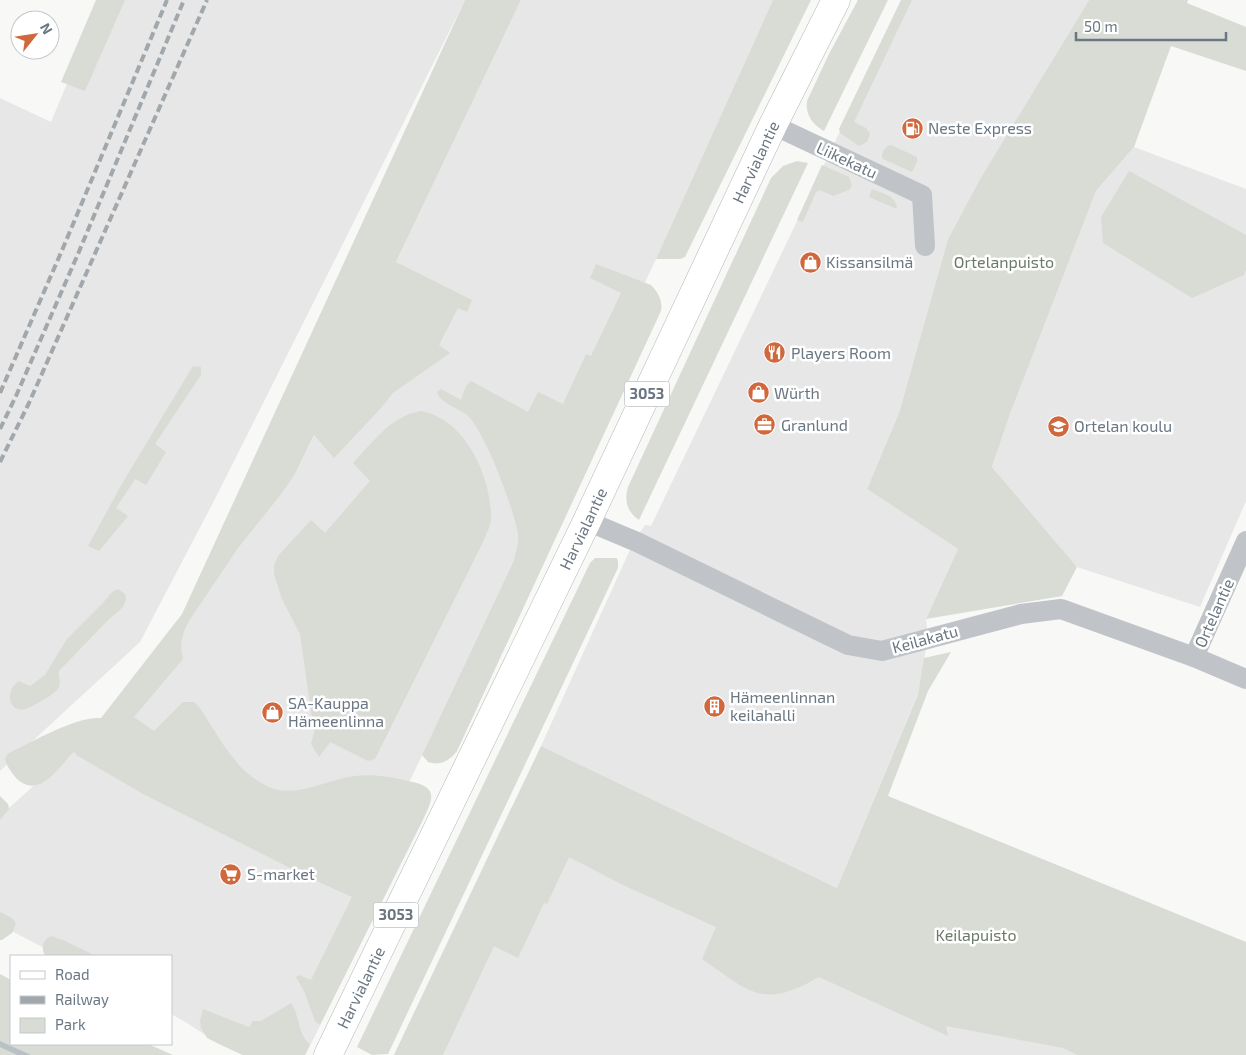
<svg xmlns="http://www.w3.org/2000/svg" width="1246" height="1055" viewBox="0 0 1246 1055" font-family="'Exo 2',sans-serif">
<rect width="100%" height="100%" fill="#f8f8f6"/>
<g fill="#e6e7e6">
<polygon points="102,0 465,0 217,495 140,642 0,771 0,98 51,122"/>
<polygon points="521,0 773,0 656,259 366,874 388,887 307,1052 305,1055 243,1055 219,1044 187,1023 171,1014 171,956 60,956 0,925 0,816 88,737 295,474 341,381 416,273 396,262"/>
<polygon points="903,0 1089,0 980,179 948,239 899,413 867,489 958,549 926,619 928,638 918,693 837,888 541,746 634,541 645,525 651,526"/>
<polygon points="1134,147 1246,189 1246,501 1200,607 1077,567 992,467 1010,414 1096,191"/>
<polygon points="511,808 1063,1048 1077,1055 394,1055"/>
</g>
<g fill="#d8dcd5">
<polygon points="96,0 125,0 85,91 61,82"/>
<path d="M465 0H521L396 262 472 300 467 312 458 308 439 345 450 353 393 393 381 408 334 458 314 435 295 474 282 493 238 548 189 621C182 634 179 644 183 659L134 717 154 731 183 702H194C202 709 206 718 212 727 227 751 242 775 269 787 296 799 328 779 355 776 373 774 392 777 408 781 440 787 433 798 422 822L320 1025 315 1021 304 991 296 977 299 975 311 980 352 897 312 879 143 794 78 756 74 752C59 766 40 800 17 779 12 773 6 766 5 758L9 753 15 750C37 739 78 716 101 718L182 614Z"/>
<polygon points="773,0 811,0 685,257 680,259 656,259"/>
<path d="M858 0H888L824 131C813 125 805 115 807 101L829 54Z"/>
<polygon points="901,0 912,0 854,122 866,128 870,134 867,142 859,146 840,133 839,129"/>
<polygon points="1089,0 1188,0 1187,3 1246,27 1246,71 1171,46 1134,147 1096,191 1010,414 992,467 1077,567 1062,596 926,619 958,549 867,489 899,413 948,239 980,179"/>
<path d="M891 145 917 157V162L912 172 883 159 882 157C882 152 885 146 891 145Z"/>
<path d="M797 161 808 163 639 520C627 512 624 500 628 487L771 178 783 166Z"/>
<polygon points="822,165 849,177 852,186 849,190 833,196 820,190 816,192 803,222 797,220"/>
<polygon points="1129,171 1246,235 1246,270 1244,275 1192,298 1103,243 1101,217"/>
<path d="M872 189C882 193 897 196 897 209L869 197Z"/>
<path d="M596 264 651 285C658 292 663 301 661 311L457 751C449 761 441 766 428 762L422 755 514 560C516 551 519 543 518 534 514 509 485 431 467 415 458 408 440 403 437 392L441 389 461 400 466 386 471 381 528 412 538 392 563 404 586 354 591 356 621 293 590 278Z"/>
<polygon points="193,366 201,367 201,375 155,444 166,452 146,485 135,479 116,508 128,516 99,551 88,546 123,482"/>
<path d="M421 411C466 419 492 478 491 520 490 527 486 535 483 542L375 759 368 761 330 742 319 757 311 744 314 732 300 634 282 599 274 574V566L278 556 311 520 325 533 370 481 353 463C373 442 391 416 421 411Z"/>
<polygon points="595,558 617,558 618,562 618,568 388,1054 372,1055 357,1047 590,563"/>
<path d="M118 589 125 594 126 600 123 607 105 623 59 671C58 675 61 682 59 687 55 695 34 705 26 709 6 713 6 689 19 681L30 686 45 675 67 639 103 603 112 592Z"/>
<path d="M951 652 928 691 888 796 1246 942V1055H1077L1063 1048 946 1026 948 1036 819 977C762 1010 750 992 702 959L716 927 625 886 569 857 547 904 544 903 518 958 494 946 443 1055H394L541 746 837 888 918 694 924 658Z"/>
<polygon points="0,796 8,804 9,809 0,820"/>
<polygon points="0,912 12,918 16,923 12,933 2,940 0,940"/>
<path d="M51 936 63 940 96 956H45C41 948 42 940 51 936Z"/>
<polygon points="0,974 11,980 11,1044 148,1044 173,1055 0,1055"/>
<path d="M291 1003C300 1015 297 1034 310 1044L305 1055H243L219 1044 207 1038 201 1028 200 1021 203 1009 249 1027 253 1021H261Z"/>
</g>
<polygon fill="#b9c1c6" points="0,1041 31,1055 17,1055 0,1047"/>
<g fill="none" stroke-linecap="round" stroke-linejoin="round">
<defs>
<g id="primary">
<path id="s1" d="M328 1055 587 521 773 125 836 0"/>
</g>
</defs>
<use href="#primary" stroke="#b4b7bb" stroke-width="29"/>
<g stroke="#c0c3c7" stroke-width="20">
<polyline points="773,125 922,195 925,246"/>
<polyline points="587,521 637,542 848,645 882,651 1021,614 1061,609 1194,657 1246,679"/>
<polyline points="1194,657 1246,541"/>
</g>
<use href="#primary" stroke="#fff" stroke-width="28"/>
<g stroke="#a2a7ac" stroke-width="4" stroke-dasharray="8 4" stroke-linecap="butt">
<polyline points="0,393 63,248 167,0"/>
<polyline points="0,429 16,396 78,254 184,0"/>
<polyline points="0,462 29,403 207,0"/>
</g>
</g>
<defs>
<symbol id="fuel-disc" viewBox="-11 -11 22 22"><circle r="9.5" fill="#d1683d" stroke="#fff"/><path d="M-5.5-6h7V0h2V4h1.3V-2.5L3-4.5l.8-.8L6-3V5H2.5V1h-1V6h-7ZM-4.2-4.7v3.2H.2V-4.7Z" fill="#fff"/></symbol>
<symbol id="shop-disc" viewBox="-11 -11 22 22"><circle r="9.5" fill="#d1683d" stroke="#fff"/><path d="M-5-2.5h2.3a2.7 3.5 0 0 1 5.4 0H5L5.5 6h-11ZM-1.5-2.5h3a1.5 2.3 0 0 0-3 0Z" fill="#fff"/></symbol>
<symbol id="restaurant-disc" viewBox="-11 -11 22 22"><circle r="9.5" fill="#d1683d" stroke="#fff"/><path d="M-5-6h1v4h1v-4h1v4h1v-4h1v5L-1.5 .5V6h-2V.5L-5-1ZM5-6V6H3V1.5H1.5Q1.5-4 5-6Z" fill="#fff"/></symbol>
<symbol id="office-disc" viewBox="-11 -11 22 22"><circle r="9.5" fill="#d1683d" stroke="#fff"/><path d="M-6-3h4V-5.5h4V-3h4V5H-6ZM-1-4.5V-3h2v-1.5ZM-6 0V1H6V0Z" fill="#fff"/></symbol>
<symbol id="school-disc" viewBox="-11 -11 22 22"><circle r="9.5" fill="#d1683d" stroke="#fff"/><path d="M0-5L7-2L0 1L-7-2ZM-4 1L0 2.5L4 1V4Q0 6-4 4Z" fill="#fff"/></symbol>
<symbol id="building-disc" viewBox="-11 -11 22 22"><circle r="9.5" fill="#d1683d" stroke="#fff"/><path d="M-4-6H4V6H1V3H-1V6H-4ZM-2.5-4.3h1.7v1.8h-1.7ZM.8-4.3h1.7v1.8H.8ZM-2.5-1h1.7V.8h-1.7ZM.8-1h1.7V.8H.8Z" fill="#fff"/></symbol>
<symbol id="supermarket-disc" viewBox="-11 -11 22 22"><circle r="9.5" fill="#d1683d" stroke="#fff"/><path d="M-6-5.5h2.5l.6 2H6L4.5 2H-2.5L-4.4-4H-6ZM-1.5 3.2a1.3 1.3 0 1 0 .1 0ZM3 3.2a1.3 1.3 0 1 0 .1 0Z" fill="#fff"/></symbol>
</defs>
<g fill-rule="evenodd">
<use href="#fuel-disc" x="900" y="116" width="25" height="25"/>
<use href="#shop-disc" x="798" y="250" width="25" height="25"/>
<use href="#restaurant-disc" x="762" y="340" width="25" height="25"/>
<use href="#shop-disc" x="746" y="380" width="25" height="25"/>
<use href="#office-disc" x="752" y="412" width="25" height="25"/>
<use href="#school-disc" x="1046" y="414" width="25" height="25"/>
<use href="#building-disc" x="702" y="694" width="25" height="25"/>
<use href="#shop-disc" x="260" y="700" width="25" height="25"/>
<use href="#supermarket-disc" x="218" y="862" width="25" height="25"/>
</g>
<g text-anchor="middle" stroke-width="5" stroke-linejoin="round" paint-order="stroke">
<g fill="#fff" stroke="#97a0a8" stroke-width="1">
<rect x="624.5" y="381.5" width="45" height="25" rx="4"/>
<rect x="373.5" y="902.5" width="45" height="25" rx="4"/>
</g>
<g font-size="15" font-weight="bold" fill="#6a7783">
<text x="647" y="399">3053</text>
<text x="396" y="920">3053</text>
</g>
<g font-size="16" fill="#6a7783" stroke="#fff" text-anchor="start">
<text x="928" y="134">Neste Express</text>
<text x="826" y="268">Kissansilmä</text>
<text x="791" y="359">Players Room</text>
<text x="774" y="399">Würth</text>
<text x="781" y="431">Granlund</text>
<text x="1074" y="432">Ortelan koulu</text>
<text x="730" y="703">Hämeenlinnan<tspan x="730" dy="18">keilahalli</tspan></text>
<text x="288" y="709">SA-Kauppa<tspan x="288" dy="18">Hämeenlinna</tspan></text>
<text x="247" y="880">S-market</text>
</g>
<g font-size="16" fill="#6a7783" stroke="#fff">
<text transform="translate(847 160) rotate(25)" y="6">Liikekatu</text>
<text dy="6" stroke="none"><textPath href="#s1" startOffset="990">Harvialantie</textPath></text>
<text dy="6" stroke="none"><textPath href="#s1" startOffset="585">Harvialantie</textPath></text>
<text transform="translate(1214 613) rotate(-66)" y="6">Ortelantie</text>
<text transform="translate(925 639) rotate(-15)" y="6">Keilakatu</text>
<text dy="6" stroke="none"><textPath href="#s1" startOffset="75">Harvialantie</textPath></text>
</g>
<g font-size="16" fill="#6b7b69" stroke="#fff">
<text x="1004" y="268">Ortelanpuisto</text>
<text x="976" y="941">Keilapuisto</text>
</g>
</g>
<rect x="10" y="955" width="162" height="90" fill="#ffffff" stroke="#c3c9cd"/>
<rect x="20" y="971" width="25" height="8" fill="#ffffff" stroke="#c3c9cd"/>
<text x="55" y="980" font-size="15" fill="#6a7783">Road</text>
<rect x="20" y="996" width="25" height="8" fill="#a2a7ac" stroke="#c3c9cd"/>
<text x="55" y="1005" font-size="15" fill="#6a7783">Railway</text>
<rect x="20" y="1018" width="25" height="15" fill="#d8dcd5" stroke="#c3c9cd"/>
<text x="55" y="1030" font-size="15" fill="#6a7783">Park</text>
<g transform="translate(35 35) rotate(60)"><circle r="24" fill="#ffffff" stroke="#c3c9cd"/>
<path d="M0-4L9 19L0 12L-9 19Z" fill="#d1683d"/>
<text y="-8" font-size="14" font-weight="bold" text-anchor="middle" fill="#6a7783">N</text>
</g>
<path d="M1076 32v8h150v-8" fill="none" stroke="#6a7783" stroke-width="2.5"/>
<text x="1084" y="32" font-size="15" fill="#6a7783" stroke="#ffffff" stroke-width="4" paint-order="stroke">50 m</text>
</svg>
